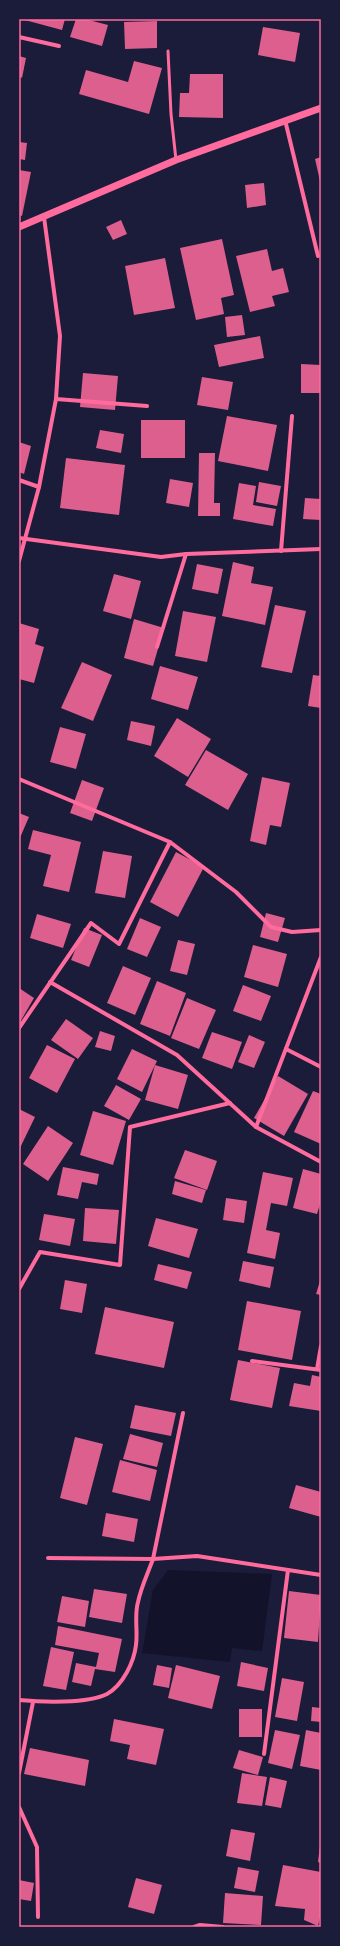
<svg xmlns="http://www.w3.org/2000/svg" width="340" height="1946" viewBox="0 0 340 1946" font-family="Lora,serif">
<rect width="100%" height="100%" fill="#1b1b3a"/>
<polygon fill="#12122b" points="168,1570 272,1574 262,1651 232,1648 230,1662 142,1653 153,1590"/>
<g fill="#dd5f8e">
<polygon points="21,19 65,19 62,30"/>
<polygon points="76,19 85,19 108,25 102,46 70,37"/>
<polygon points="157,21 157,48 125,49 124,22"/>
<polygon points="263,27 300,33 295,62 258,55"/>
<polygon points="19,56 26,58 22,78 19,76"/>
<polygon points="134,61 162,68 149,114 79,94 86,70 128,82"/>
<polygon points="190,74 223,74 223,118 179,117 180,93 189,93"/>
<polygon points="19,142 27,143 25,160 19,159"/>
<polygon points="321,157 321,181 320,181 315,159"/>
<polygon points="19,170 31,172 22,216 19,215"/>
<polygon points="264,183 266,205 247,208 245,185"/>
<polygon points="121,220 127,234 113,240 106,227"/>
<polygon points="222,239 234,295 221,298 224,314 196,320 180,248"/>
<polygon points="267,249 272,271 283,268 289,292 272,296 275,306 250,312 236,256"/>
<polygon points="165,258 175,308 134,315 125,266"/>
<polygon points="242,315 245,335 227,337 225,317"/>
<polygon points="260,336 264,358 219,367 214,345"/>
<polygon points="301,364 321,365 320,393 301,393"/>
<polygon points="83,373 118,376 115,410 80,407"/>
<polygon points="202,377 233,382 228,410 197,405"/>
<polygon points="227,416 277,425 268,471 218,461"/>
<rect x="141" y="420" width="44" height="38"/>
<polygon points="100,430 124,434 121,453 96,448"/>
<polygon points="19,442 31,446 24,474 19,472"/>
<polygon points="199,453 215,453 214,503 220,503 220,516 198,516"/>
<polygon points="66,458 125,465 119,515 60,508"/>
<polygon points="170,479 193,483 189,507 166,503"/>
<polygon points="259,482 281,486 277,506 256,502"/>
<polygon points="239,483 256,486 253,505 276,509 273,526 233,519"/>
<polygon points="305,498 321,499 321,520 303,519"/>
<polygon points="233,562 254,567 251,583 273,587 265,625 222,616"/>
<polygon points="197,564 223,569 218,594 192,589"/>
<polygon points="114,574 141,581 131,619 103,611"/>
<polygon points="275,605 306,611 292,673 261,667"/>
<polygon points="183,611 216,617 207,662 175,656"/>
<polygon points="134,619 164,628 153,666 124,658"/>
<polygon points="19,623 39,629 35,644 44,647 34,683 19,679"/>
<polygon points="82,662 112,675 93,721 61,708"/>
<polygon points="160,666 198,677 188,710 151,699"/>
<polygon points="313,675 321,676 321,708 308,706"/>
<polygon points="177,718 211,739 188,777 154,756"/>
<polygon points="131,721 155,726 151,746 127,740"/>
<polygon points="60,727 86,734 76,769 50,762"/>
<polygon points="206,750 248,774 228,810 185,785"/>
<polygon points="262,777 290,783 281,827 270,825 266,845 250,841"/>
<polygon points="82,780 104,788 92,821 70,813"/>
<polygon points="19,813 29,817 19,840"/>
<polygon points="33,830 81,842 69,892 43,886 51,855 28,849"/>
<polygon points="103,851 132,856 125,898 95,893"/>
<polygon points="176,852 204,867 178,917 150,902"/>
<polygon points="266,913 285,918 278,942 260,937"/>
<polygon points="37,914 71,924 63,948 30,938"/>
<polygon points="140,918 161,927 147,957 127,949"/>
<polygon points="84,928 102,935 89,967 71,960"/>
<polygon points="178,940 195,944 187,975 170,971"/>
<polygon points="253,945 287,954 278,987 244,977"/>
<polygon points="123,966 151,978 135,1015 107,1003"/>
<polygon points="157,981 186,993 170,1036 140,1024"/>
<polygon points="243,985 271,996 261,1021 233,1011"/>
<polygon points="19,988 34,998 19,1024"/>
<polygon points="187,998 216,1010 199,1049 171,1038"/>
<polygon points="66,1019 93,1038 78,1059 51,1040"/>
<polygon points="100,1031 115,1036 111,1051 95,1047"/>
<polygon points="212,1032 242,1042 232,1069 202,1058"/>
<polygon points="249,1035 265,1042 254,1068 238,1062"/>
<polygon points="47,1045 75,1059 57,1093 29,1078"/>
<polygon points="132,1049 157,1061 142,1092 117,1079"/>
<polygon points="155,1065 188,1075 178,1109 145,1100"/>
<polygon points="278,1076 308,1094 284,1136 254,1118"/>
<polygon points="116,1085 141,1099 129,1120 104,1106"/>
<polygon points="313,1091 321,1094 321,1144 294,1132"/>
<polygon points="19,1109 35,1117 19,1150"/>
<polygon points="93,1111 126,1121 113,1165 80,1155"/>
<polygon points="48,1126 73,1143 48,1181 23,1164"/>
<polygon points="185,1150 217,1161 207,1190 174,1178"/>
<polygon points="63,1167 99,1174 97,1185 82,1182 78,1199 57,1195"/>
<polygon points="303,1169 321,1174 321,1201 317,1214 293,1208"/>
<polygon points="263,1172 293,1178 287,1206 271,1203 266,1230 280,1233 275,1259 247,1253"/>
<polygon points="175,1181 206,1190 202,1203 172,1194"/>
<polygon points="226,1198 247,1201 244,1223 223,1220"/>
<polygon points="85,1208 119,1210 116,1244 83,1241"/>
<polygon points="44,1214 75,1219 70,1246 39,1240"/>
<polygon points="156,1218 198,1229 189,1258 148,1246"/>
<polygon points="243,1261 274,1267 270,1288 239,1281"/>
<polygon points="158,1264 192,1272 187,1289 154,1280"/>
<polygon points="321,1278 321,1295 316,1294"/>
<polygon points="65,1280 87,1284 82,1313 60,1309"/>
<polygon points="247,1301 301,1311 292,1360 238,1350"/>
<polygon points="105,1307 174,1322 164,1368 95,1354"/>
<polygon points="238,1360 280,1368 272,1408 230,1400"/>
<polygon points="312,1375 321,1377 321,1411 289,1406 294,1383 310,1386"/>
<polygon points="135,1405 176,1413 171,1436 130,1428"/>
<polygon points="130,1434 163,1443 157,1467 123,1459"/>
<polygon points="75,1437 103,1444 87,1505 60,1498"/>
<polygon points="120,1460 157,1470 150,1501 112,1492"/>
<polygon points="296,1485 321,1492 321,1517 289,1508"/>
<polygon points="106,1513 138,1519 134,1542 102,1536"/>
<polygon points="94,1589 127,1594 122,1623 89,1617"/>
<polygon points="289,1591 321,1595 318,1642 284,1638"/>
<polygon points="62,1596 89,1601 85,1627 57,1622"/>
<polygon points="58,1626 122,1639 115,1672 95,1669 91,1686 72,1682 76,1663 96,1667 99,1653 55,1645"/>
<polygon points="51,1647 74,1652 66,1690 43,1686"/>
<polygon points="241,1662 268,1668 264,1691 237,1686"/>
<polygon points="157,1665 172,1668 169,1688 153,1685"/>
<polygon points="176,1665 220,1676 212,1709 168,1698"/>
<polygon points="282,1678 304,1682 297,1721 275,1717"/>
<polygon points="312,1707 321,1708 321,1722 311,1721"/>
<rect x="239" y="1709" width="23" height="28"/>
<polygon points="114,1719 164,1729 156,1765 127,1759 130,1745 110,1741"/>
<polygon points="275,1730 300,1735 292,1769 268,1763"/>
<polygon points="306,1730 321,1733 321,1770 300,1766"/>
<polygon points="30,1748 89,1760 85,1786 24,1774"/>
<polygon points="239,1750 263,1757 258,1775 233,1768"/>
<polygon points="242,1773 267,1777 262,1806 237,1803"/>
<polygon points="270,1777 287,1781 281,1808 265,1805"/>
<polygon points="231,1829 255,1833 250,1861 226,1856"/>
<polygon points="320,1846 321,1846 321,1863 318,1862"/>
<polygon points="283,1865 321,1872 321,1913 318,1926 304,1920 305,1909 275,1906"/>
<polygon points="238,1867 259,1871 255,1892 234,1888"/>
<polygon points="136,1878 162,1885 154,1914 128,1907"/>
<polygon points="19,1880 34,1883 31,1901 19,1899"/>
<polygon points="225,1893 263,1896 261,1925 223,1923"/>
</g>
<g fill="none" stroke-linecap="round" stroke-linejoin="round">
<polyline stroke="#ff6b9d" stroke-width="3" points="168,51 171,114 176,160"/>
<g stroke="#ff6b9d" stroke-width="4">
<polyline points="19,37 59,46"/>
<polyline points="285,120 318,256"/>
<polyline points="56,399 147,406"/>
<polyline points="19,480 39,487"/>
<polyline points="19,538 161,557 186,554 321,549"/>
<polyline points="281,551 292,416"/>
<polyline points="19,561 39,487 56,399 60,336 44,217"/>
<polyline points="157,647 186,554"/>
<polyline points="19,779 170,842 236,892 271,927 292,932 321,930"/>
<polyline points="50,982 177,1055 256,1127 321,1162"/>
<polyline points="19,1028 91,923 119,944 170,842"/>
<polyline points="286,1049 321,1067"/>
<polyline points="256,1127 321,957"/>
<polyline points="19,1289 40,1252 120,1265 130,1127 230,1103"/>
<polyline points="252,1361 321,1370"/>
<polyline points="317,1369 321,1346"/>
<polyline points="48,1558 153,1559 183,1413"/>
<path d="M19 1700C41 1702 88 1704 107 1694 123 1685 134 1662 136 1645 138 1631 134 1616 138 1602 141 1587 148 1573 153 1559L197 1556 321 1575"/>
<polyline points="264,1754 288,1570"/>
<polyline points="19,1773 33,1702"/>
<polyline points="19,1807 37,1847 38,1917"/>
<polyline points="194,1927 200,1925 223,1927"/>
</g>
<polyline stroke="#ff6b9d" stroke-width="7" points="19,227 176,160 321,108"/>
</g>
<rect width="340" height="1946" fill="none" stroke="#1b1b3a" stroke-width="40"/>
<rect x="20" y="20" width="300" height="1906" fill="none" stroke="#ff6b9d" stroke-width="1.5"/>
</svg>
